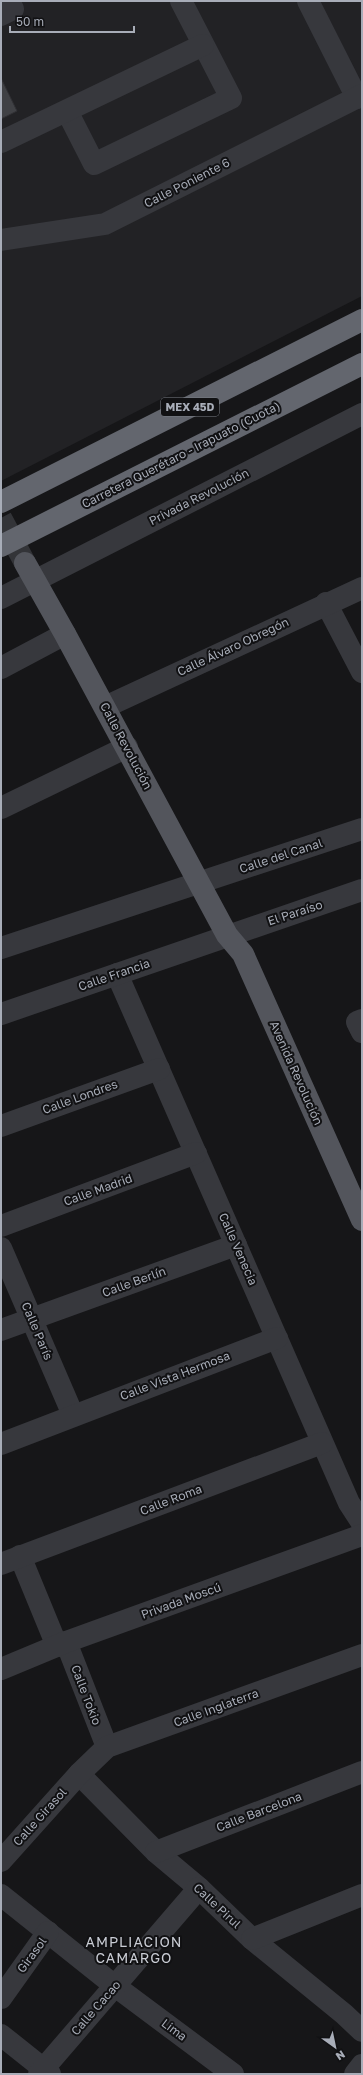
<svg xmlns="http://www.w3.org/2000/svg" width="363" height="2075" viewBox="0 0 363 2075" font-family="'Golos Text',sans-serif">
<rect width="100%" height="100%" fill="#161618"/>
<polygon fill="#222225" points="1,1 362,1 362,296 1,481"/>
<polygon fill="#404145" stroke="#303034" points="1,78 17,111 1,119"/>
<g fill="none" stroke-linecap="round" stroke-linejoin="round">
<polyline stroke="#333438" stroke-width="22" stroke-dasharray="22 11" stroke-linecap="butt" points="1,518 25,563"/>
<g stroke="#37383d" stroke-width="22">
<polyline points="308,1 357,98"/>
<polyline points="1,15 13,9 9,1"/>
<polyline points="67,111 94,164 231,98 181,1"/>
<polyline points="1,142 203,45"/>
<polyline points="1,240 105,224 362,95"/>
<polyline points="1,598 362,414"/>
<polyline points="326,603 362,672"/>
<polyline points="1,668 65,634"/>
<polyline points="105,707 362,588"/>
<polyline points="1,808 127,747"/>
<polyline points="1,948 362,829"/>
<polyline points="117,974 349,1503 362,1523"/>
<polyline points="1,1014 362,890"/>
<polyline points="362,1020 357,1022 362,1032"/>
<polyline points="1,1126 159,1069"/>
<polyline points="1,1226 196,1153"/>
<polyline points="1,1248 73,1415"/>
<polyline points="1,1330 236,1245"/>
<polyline points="1,1444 277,1338"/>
<polyline points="20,1556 57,1646"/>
<polyline points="1,1564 322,1443"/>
<polyline points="66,1642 107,1747"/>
<polyline points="1,1669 66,1642 362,1535"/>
<polyline points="79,1774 156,1852 199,1888 252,1939 344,2014 362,2031"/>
<polyline points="156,1852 362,1772"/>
<polyline points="1,1861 79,1774 107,1747 362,1655"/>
<polyline points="1,1895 115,1986 233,2074"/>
<polyline points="252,1939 362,1895"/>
<polyline points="1,1998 48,1932"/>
<polyline points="1,2035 50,2074"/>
<polyline points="39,2074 199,1888"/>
<polyline points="355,2074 362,2065"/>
</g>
<polyline stroke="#53555c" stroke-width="22" points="25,563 65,634 227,935 243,954 362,1220"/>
<g stroke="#63666e" stroke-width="22">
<polyline points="1,502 362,320"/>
<polyline points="1,546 362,364"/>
</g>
</g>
<g text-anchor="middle" stroke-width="4" stroke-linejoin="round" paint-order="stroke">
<rect fill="#111113" stroke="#7b7e86" stroke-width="1" x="161" y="398" width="58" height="18" rx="3"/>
<g font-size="11" font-weight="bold" fill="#a8adb8">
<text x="190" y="411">MEX 45D</text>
</g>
<g font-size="12" fill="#a8adb8" stroke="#111113">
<text transform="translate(187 183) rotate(-27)" y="4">Calle Poniente 6</text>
<text transform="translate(181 455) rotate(-27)" y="4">Carretera Querétaro - Irapuato (Cuota)</text>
<text transform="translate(199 497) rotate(-27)" y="4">Privada Revolución</text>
<text transform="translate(233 647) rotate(-25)" y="4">Calle Álvaro Obregón</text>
<text transform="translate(126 746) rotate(62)" y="4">Calle Revolución</text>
<text transform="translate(281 856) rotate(-18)" y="4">Calle del Canal</text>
<text transform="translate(295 913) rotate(-18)" y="4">El Paraíso</text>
<text transform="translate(114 975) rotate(-19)" y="4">Calle Francia</text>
<text transform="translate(296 1073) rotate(66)" y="4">Avenida Revolución</text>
<text transform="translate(80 1097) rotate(-20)" y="4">Calle Londres</text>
<text transform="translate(98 1190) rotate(-20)" y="4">Calle Madrid</text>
<text transform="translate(238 1249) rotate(66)" y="4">Calle Venecia</text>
<text transform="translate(134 1282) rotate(-20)" y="4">Calle Berlín</text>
<text transform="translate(37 1331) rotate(67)" y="4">Calle París</text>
<text transform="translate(175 1376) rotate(-21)" y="4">Calle Vista Hermosa</text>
<text transform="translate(171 1500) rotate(-21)" y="4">Calle Roma</text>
<text transform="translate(181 1601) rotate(-20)" y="4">Privada Moscú</text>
<text transform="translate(86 1695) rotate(69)" y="4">Calle Tokio</text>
<text transform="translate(216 1708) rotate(-20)" y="4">Calle Inglaterra</text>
<text transform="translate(259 1812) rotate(-21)" y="4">Calle Barcelona</text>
<text transform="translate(40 1817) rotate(-48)" y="4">Calle Girasol</text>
<text transform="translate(217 1906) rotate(43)" y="4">Calle Pirul</text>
<text transform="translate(32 1955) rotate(-54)" y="4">Girasol</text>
<text transform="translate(96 2008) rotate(-49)" y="4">Calle Cacao</text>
<text transform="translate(174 2030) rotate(37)" y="4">Lima</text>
</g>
<g font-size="14" letter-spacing="1" fill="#c9ccd4" stroke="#111113">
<text x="134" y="1947">AMPLIACION<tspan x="134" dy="16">CAMARGO</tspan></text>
</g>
</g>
<rect width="363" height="2075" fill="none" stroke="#a8adb8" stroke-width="4"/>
<g transform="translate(335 2047) rotate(147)" stroke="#111113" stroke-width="3" paint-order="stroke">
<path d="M0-3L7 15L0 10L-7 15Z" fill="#a8adb8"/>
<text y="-6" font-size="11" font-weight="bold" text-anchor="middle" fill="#a8adb8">N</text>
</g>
<path d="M10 26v6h124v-6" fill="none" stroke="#a8adb8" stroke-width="2"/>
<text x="16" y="26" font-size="12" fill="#a8adb8" stroke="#111113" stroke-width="3" paint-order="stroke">50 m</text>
</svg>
